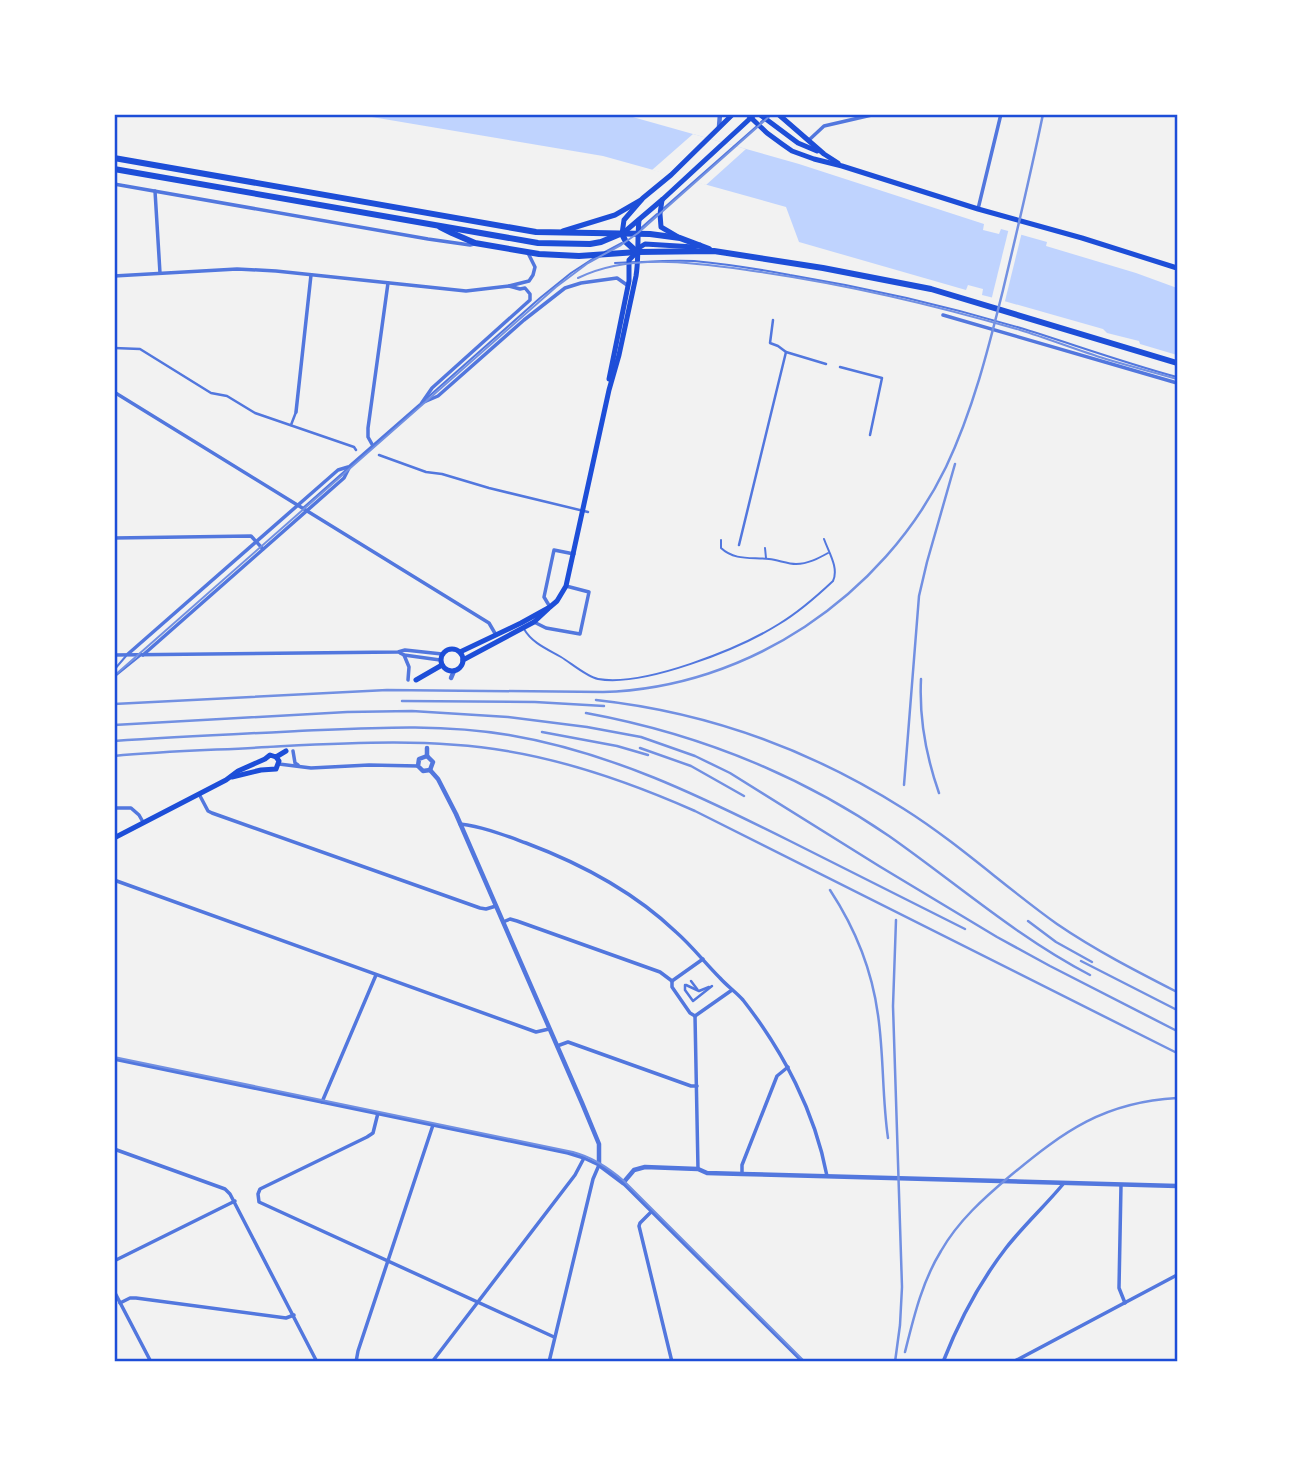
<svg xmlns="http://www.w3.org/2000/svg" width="1291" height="1476" viewBox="0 0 1291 1476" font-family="Karla,sans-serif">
<rect width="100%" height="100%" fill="#f2f2f2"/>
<polygon fill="#bfd3fe" points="354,114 622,114 799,164 984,224 983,230 999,234 1001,229 1047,242 1046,246 1136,273 1177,288 1177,355 1140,344 1139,341 1107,333 1103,329 990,297 982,295 983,289 968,285 966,290 799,242 786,207 603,156"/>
<g fill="#f2f2f2">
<polygon points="693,134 746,149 706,185 652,170"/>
<polygon points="1009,228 1022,232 1004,305 991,301"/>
</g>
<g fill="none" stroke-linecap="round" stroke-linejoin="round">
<g stroke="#5277de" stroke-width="2">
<polyline points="761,122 770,114"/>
<polyline points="664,208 757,126"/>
<polyline points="640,229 657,214"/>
<polyline points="605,252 622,243"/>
<path d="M641 262C659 261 676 260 694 261 726 264 758 269 790 275 869 288 947 306 1024 329 1075 345 1125 363 1177 377"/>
<polyline points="615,263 635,262"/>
<polyline points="427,398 540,298 571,273 594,258"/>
<polyline points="303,508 346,470"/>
<path d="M721 540V548C735 561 751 557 769 559 778 560 788 564 796 564 808 564 819 558 828 553"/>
<polyline points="765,548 766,558"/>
<path d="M524 629C532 643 547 649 561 657 571 663 587 677 598 679 644 687 739 649 779 624 799 612 816 597 833 581 839 568 829 553 824 539"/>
<polyline points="114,670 126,656"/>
<polyline points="114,677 140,656"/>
</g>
<g stroke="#5277de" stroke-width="2.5">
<polyline points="773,320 770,343 778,346 786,352"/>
<polyline points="114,348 140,349 211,393 227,396 255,413 354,447 356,450"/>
<polyline points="840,367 882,378 870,435"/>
<polyline points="291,425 296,412"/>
<polyline points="379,455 426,472 442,474 489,488 588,512"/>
<polyline points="739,545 786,352 826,364"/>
<polyline points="691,981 697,989"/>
<polyline points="685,985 685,990 693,1001 712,986"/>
<polyline points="686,985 699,991 709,987"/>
</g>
<g stroke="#5277de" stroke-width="3.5">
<polyline points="809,140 824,126 876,114"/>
<polyline points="114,184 428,239 470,245 474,244"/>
<polyline points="155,191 160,273"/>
<polyline points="978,209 1001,114"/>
<polyline points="114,276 237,269 276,271 466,291 509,286 529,281 533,275 535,267 528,253"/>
<polyline points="943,315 1177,383"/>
<polyline points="114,392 489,623 496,635"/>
<polyline points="424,402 438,396 524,320 565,288 581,283 617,278 627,285"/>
<polyline points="296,412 311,275"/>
<polyline points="373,446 368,437 368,428 388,283"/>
<polyline points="114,538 251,536 263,549"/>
<polyline points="550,607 544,597 554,550 574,554"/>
<polyline points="534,622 546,628 580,634 589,592 566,586"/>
<polyline points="400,653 404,655 440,660"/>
<polyline points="128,654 338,470 348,467"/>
<polyline points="114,655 398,652 405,650 442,654"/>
<polyline points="143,655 344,478 350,466 421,404 432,388 530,300 530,294 525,288 520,289 509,286"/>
<polyline points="404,655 409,667 408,680"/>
<polyline points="293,751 295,763 298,765"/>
<polyline points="279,764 311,768 369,765 418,766"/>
<polyline points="199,794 208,811 212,813 480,908 486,909 496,906"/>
<polyline points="114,808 131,808 139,815 143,822"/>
<path d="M460 824C484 827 504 835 526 843 582 864 633 891 676 932 692 946 705 963 720 978 727 986 736 992 743 1000 783 1051 815 1112 827 1176"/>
<polyline points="114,880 536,1032 549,1029"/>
<polyline points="503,922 510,919 517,921 660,972 672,981"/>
<polyline points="672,981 672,987 690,1013 695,1016"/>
<polyline points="672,981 703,959"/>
<polyline points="695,1016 698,1169"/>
<polyline points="695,1016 732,990"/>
<polyline points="557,1046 568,1042 691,1086 697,1086"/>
<polyline points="114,1059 568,1153 584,1158 599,1165 593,1179 549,1362"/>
<polyline points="322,1102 376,975"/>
<polyline points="378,1113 373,1133 367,1137 260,1189 258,1194 259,1202 554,1337"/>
<polyline points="114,1149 225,1189 230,1194 317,1362"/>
<polyline points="742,1174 742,1165 777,1076 788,1067"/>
<polyline points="623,1183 803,1362"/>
<polyline points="1121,1185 1119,1288 1125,1303"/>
<polyline points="652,1211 640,1223 639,1226 672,1362"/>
<polyline points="114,1261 235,1201"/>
<polyline points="114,1291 151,1362"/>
<polyline points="120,1303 130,1298 136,1298 286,1318 294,1315"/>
<polyline points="318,1362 363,1362"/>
<polyline points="356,1362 358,1351 433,1125"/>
<polyline points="432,1362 575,1175 584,1158"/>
<path d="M943 1362C959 1321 979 1283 1006 1248 1024 1225 1046 1205 1064 1183"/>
<polyline points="1013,1362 1177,1275"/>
</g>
<g stroke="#5277de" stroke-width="4.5">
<polyline points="719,127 720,114"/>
<polyline points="451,678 454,671"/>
<polyline points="427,756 419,759 418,766 423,771 430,770"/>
<polyline points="427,756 433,762 430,770"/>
<polyline points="427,756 427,748"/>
<polyline points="430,770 438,779 456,814 582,1103 599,1144 599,1165 623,1183 634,1170 645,1167 698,1169 707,1173 742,1174 1177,1186"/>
</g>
<g stroke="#1d4ed8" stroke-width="5">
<polyline points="747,114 767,133 782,144 792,151 814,159 842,166 978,209 1082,238 1177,268"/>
<polyline points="759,114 798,143 817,151"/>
<polyline points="778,114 824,154 838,163"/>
<polyline points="662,200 660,214 661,227 678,237"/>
<polyline points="563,231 615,215 641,200"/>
<polyline points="622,234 663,199 755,114"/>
<polyline points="622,234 624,220 643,198 671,175 733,114"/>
<polyline points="637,249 645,244 694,247 700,245"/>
<polyline points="609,379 629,281 629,260 637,252"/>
<circle cx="452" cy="660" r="11"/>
<path d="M460 652 521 623 550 607 557 601 566 586 609 390 619 355 636 276C639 258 637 239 639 220"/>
<polyline points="463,660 534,622 548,609"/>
<polyline points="416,680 442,665"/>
<polyline points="232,777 261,770 276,769 279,761 276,757"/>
<polyline points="114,838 226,780 238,771 265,759 270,755 276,757 286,751"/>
</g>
<g stroke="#1d4ed8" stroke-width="6">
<polyline points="114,158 536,232 650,234 680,238 709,249"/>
<polyline points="114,169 538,243 590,244 601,242 620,234"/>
<polyline points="440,227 452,233 475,243 539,254 579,256 637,252 714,251 823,268 931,289 1177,363"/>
<polyline points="622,234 626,242 637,252"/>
</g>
<g stroke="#7290e2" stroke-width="2">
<path d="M578 278C633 251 703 264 761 272 849 285 935 305 1020 330 1049 339 1077 350 1106 359 1129 366 1153 372 1177 379"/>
<polyline points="114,676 556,287 588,263 621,245 638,233 772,114"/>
<path d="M114 1057 573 1152C592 1157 609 1168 624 1181L805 1362"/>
</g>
<g stroke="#7290e2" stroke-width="2.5">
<path d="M921 679C919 719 926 756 939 793"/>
<path d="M596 700C706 712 811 750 904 809 958 843 1005 887 1057 924 1095 950 1136 971 1177 992"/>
<polyline points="402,701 535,702 604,706"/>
<path d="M114 704 387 690 603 692C747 688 883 597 946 467 973 410 988 350 1003 290 1017 231 1031 173 1043 114"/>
<path d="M586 713C695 733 797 773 889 836 956 883 1017 937 1090 975"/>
<polyline points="114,725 347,712 412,711 508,717 587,727 641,737 695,756 730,773 879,866 997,937 1050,966 1177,1031"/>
<polyline points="542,732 617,746 648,755"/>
<path d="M114 741C175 737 237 734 298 731 369 728 439 723 509 735 610 752 700 796 790 841 848 870 906 899 965 929"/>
<polyline points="640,748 691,766 744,796"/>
<path d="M114 756C165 751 217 750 268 747 348 743 428 738 507 751 573 762 634 784 695 811L1177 1053"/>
<polyline points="904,785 919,596 927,562 955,464"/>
<path d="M830 890C855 928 872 970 878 1015 884 1056 882 1097 888 1138"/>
<polyline points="1028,921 1056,942 1092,962"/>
<polyline points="1081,961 1177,1010"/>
<path d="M905 1352C914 1316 922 1282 941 1251 958 1221 984 1198 1010 1176 1064 1131 1104 1102 1177 1098"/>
<polyline points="895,1362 900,1325 902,1287 893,1006 896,920"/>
</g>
</g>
<rect width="1291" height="1476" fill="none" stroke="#ffffff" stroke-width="231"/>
<rect x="116" y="116" width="1060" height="1244" fill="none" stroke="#1d4ed8" stroke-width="2.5"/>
</svg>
